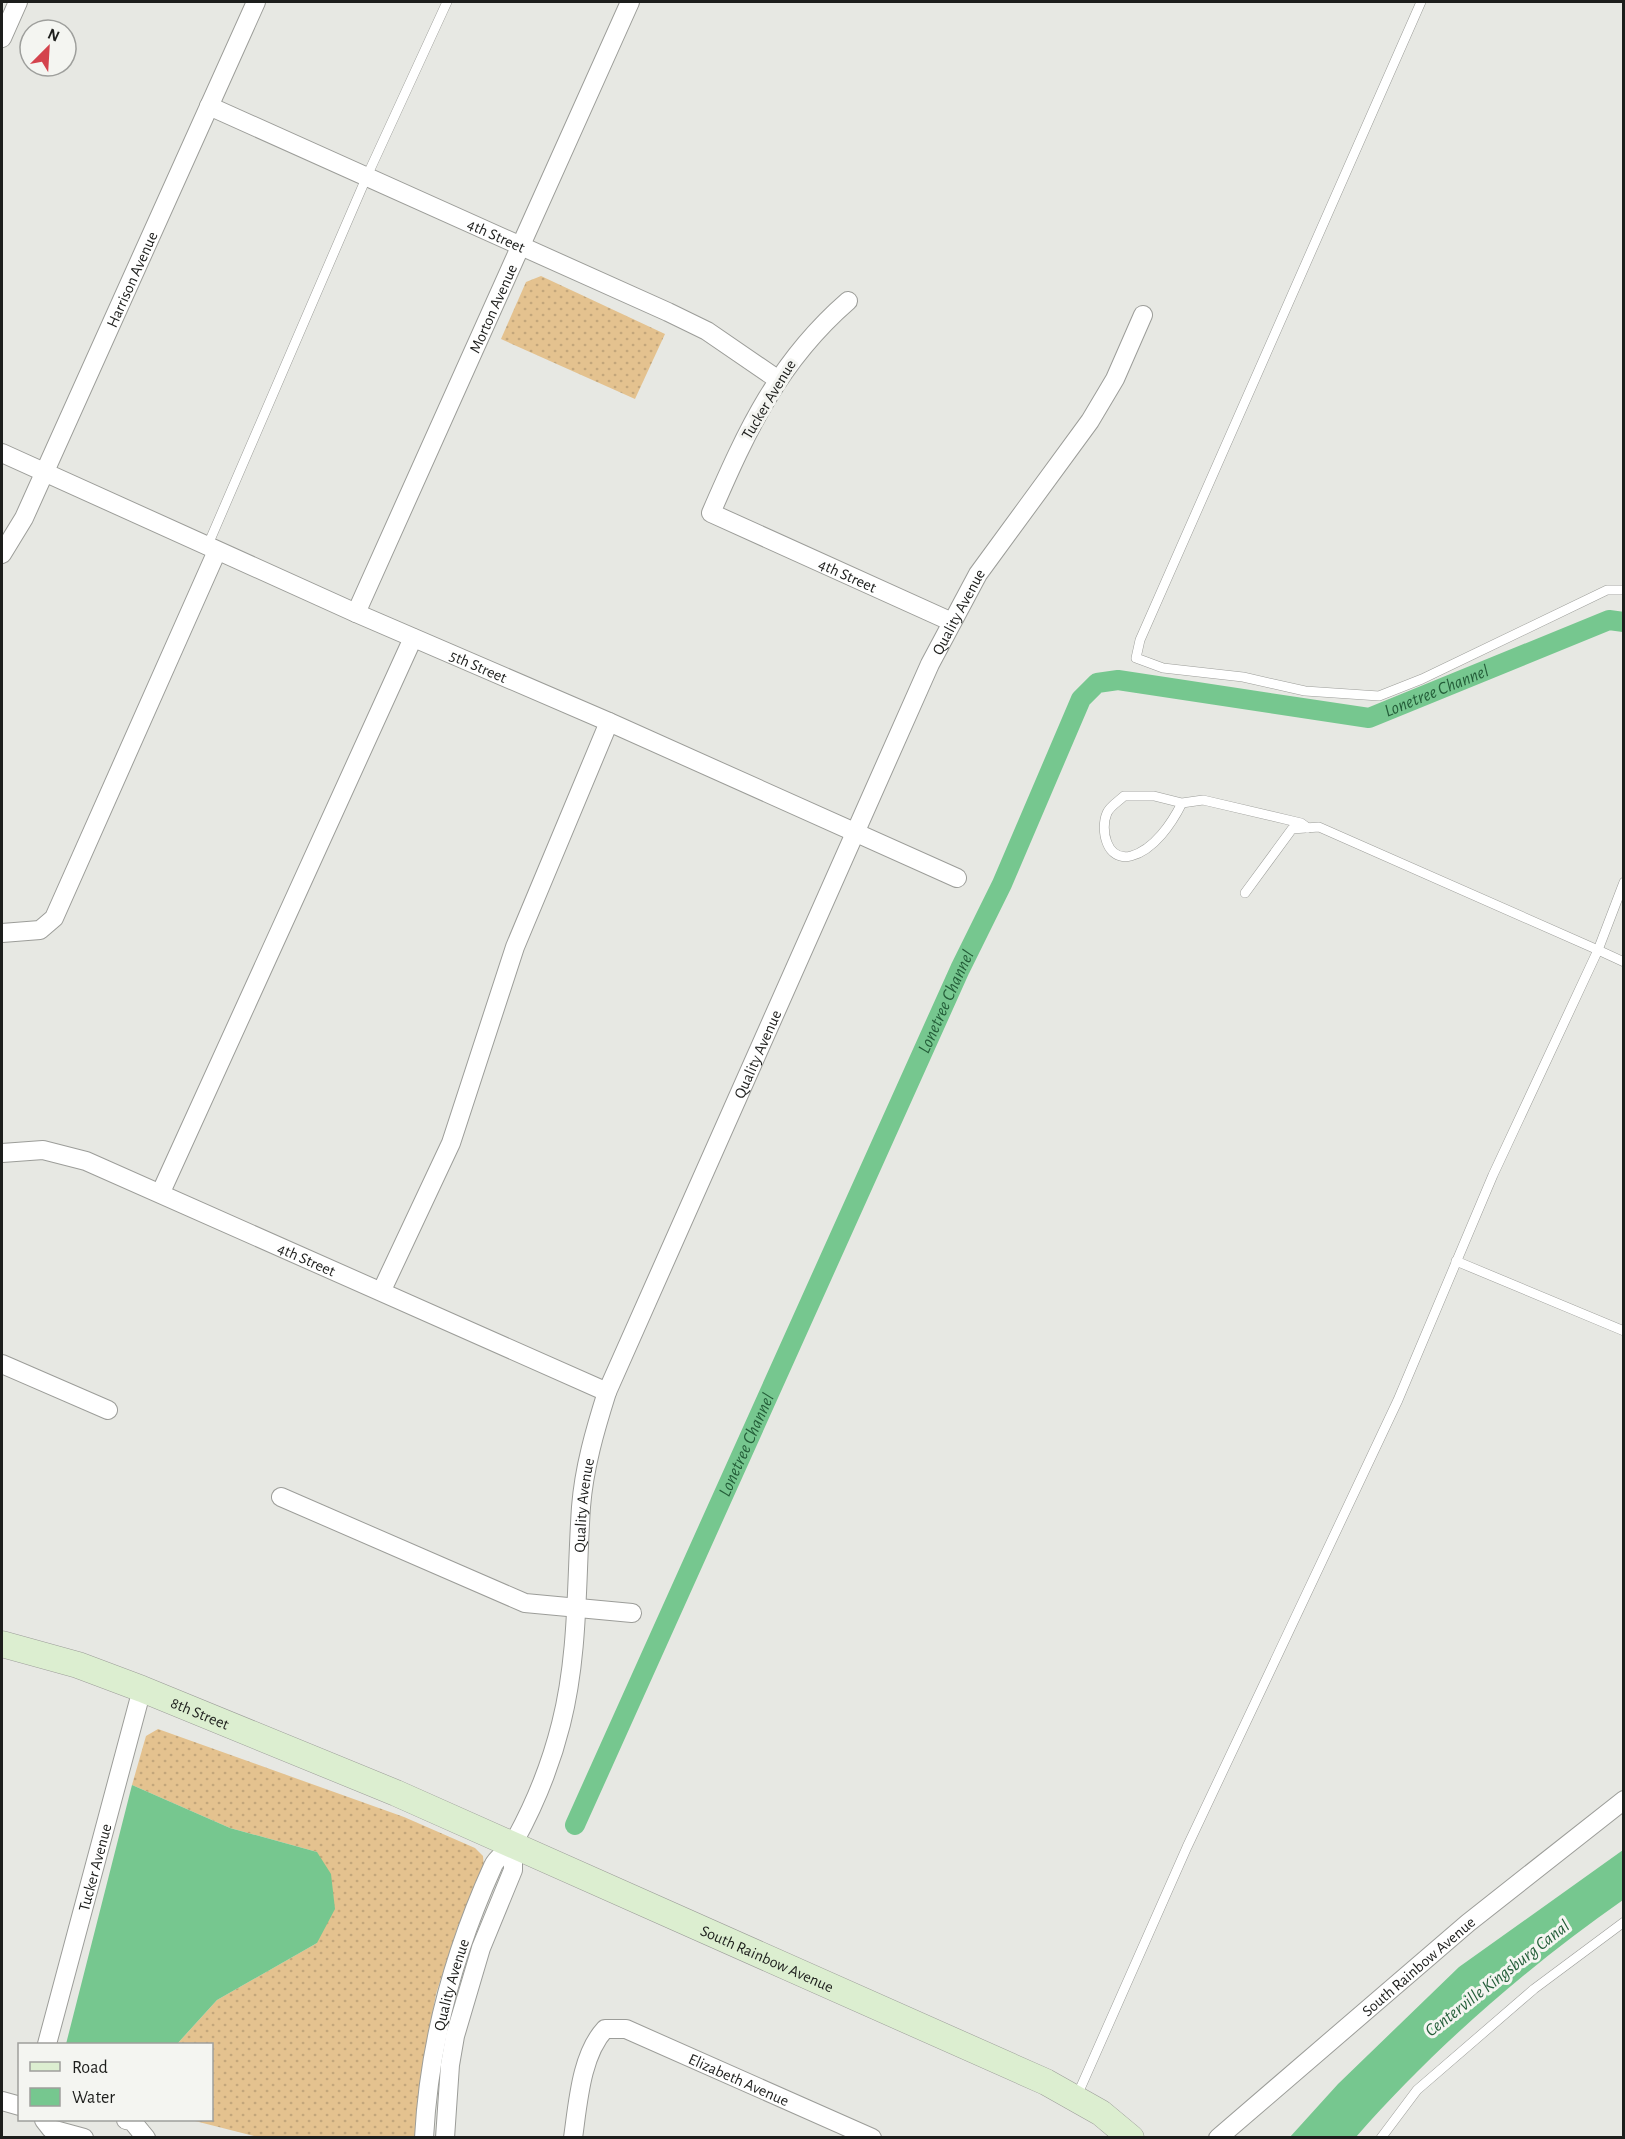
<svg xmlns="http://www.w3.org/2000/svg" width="1625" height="2139" viewBox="0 0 1625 2139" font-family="'Alegreya Sans',sans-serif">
<defs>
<pattern id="grass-dots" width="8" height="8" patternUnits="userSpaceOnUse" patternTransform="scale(1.5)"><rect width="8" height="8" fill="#e4c28f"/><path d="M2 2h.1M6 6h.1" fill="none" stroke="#c3a67b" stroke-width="1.8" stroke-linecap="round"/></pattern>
</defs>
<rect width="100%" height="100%" fill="#e7e8e3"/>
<g fill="url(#grass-dots)">
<polygon points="541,276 665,334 635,399 501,339 526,282"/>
<polygon points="158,1729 404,1817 475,1848 483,1856 484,1868 458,1926 436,1994 422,2070 417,2137 258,2137 191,2120 212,2120 212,2044 177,2044 217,2000 317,1943 317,1852 230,1828 132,1785 146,1736"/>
</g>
<g fill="#76c78f">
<polygon points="132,1785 230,1828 317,1852 331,1874 335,1909 317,1943 217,2000 177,2044 66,2044"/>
<path d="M1623 1850V1900C1526 1968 1434 2048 1356 2137H1290L1338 2084 1459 1967Z"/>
</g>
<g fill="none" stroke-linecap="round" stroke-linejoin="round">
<path stroke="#76c78f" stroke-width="20" id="s1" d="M575 1825 960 969 1002 884 1081 699 1097 683 1118 680 1369 718 1609 620 1624 622"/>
<defs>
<g id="lane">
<polyline points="1421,2 1140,640 1136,658 1163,668 1243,677 1305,691 1379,696 1422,679 1607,590 1624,590"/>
<polyline points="207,547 367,176 447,2"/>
<path d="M1182 803C1172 823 1154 850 1131 856 1106 862 1100 829 1107 813 1110 806 1119 801 1124 796H1154L1182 803 1203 800 1301 823 1308 828"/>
<polyline points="1624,882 1598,950 1624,962"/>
<polyline points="1456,1261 1624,1331"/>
<polyline points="1076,2098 1187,1847 1398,1400 1493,1175 1598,950 1319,827 1292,829 1245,893"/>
<polyline points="1381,2138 1417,2090 1534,1989 1624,1922"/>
</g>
<g id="street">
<polyline points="2,38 18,2"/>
<path id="s2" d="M209 106 668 312 707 331 777 379"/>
<path id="s3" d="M848 301C778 362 747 430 711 513L952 622"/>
<path id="s4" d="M2 453 356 613 609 722 957 878"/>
<path id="s5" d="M2 554 24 518 256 2"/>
<path id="s6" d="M356 613 630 2"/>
<polyline points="2,933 40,930 54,918 217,551"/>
<path id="s7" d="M2 1153 43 1150 86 1161 607 1392"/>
<polyline points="161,1192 413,638"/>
<polyline points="382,1290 451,1143 515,947 609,722"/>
<polyline points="2,1364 108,1410"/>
<polyline points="281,1497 525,1603 632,1613"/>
<path id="s8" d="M47 2044 142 1689"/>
<polyline points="2,2101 20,2106"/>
<polyline points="44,2120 51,2129 84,2138"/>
<polyline points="126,2120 132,2121 146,2138"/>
<path id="s9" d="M424 2138C429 2043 454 1952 493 1866 497 1856 509 1852 514 1842 534 1806 551 1764 561 1724 579 1653 576 1580 581 1507 584 1468 595 1430 607 1392L930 664 978 574 1090 421 1115 379 1143 315"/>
<polyline points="445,2138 450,2065 455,2036 481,1948 513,1870 513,1845"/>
<path id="s10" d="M573 2138C578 2103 581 2055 605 2029H626L872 2138"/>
<path id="s11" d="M1218 2138 1468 1923 1624 1800"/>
</g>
<g id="secondary">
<path id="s12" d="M2 1644 78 1665 142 1689 396 1793 1046 2082 1101 2113 1131 2138"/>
</g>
</defs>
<use href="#lane" stroke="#9c9d99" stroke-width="10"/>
<use href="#street" stroke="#9c9d99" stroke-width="20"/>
<use href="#secondary" stroke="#9c9d99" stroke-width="27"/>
<use href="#lane" stroke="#fff" stroke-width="9"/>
<use href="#street" stroke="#fff" stroke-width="18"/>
<use href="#secondary" stroke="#dceed0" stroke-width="26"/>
</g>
<g text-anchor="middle" stroke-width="6" stroke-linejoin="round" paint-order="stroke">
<g font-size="16" fill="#1d1e1c" stroke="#f4f5f1">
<text dy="6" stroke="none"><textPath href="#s2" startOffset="315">4th Street</textPath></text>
<text dy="6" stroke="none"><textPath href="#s5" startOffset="304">Harrison Avenue</textPath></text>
<text dy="6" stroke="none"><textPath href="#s6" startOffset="334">Morton Avenue</textPath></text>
<text transform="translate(768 399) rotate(-59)" y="6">Tucker Avenue</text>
<text dy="6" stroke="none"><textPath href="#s3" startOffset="405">4th Street</textPath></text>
<text dy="6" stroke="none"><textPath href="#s9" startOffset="1634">Quality Avenue</textPath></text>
<text dy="6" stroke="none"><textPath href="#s4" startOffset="522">5th Street</textPath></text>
<text dy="6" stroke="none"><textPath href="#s9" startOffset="1148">Quality Avenue</textPath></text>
<text dy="6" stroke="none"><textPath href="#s7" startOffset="327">4th Street</textPath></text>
<text dy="6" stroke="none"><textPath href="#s9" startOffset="662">Quality Avenue</textPath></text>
<text dy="6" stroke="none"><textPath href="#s12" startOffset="210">8th Street</textPath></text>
<text dy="6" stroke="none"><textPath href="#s8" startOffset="183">Tucker Avenue</textPath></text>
<text dy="6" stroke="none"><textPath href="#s12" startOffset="828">South Rainbow Avenue</textPath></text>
<text dy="6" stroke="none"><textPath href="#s11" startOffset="264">South Rainbow Avenue</textPath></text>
<text dy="6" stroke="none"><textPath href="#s9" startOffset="156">Quality Avenue</textPath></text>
<text dy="6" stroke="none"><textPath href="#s10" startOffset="260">Elizabeth Avenue</textPath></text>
</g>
<g font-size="18" font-style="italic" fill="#245e39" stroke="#f4f5f1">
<text dy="6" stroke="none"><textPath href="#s1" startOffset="1605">Lonetree Channel</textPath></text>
<text dy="6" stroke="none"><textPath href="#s1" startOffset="903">Lonetree Channel</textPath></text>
<text dy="6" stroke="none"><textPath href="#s1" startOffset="417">Lonetree Channel</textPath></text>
<text transform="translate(1497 1978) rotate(-38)" y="6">Centerville Kingsburg Canal</text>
</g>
</g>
<rect width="1625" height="2139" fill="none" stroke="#1d1e1c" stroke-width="6"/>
<rect x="18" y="2043" width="195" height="78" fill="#f4f5f1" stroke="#9e9f9c" stroke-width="1.5"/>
<rect x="30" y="2062" width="30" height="9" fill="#dceed0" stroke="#9e9f9c" stroke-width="1.5"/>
<text x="72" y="2073" font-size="18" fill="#1d1e1c">Road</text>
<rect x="30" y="2088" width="30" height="18" fill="#76c78f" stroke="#9e9f9c" stroke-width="1.5"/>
<text x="72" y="2103" font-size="18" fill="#1d1e1c">Water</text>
<g transform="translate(48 48) rotate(24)"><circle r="28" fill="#f4f5f1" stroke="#9e9f9c" stroke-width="1.5"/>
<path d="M0-4.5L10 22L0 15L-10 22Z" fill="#d4434d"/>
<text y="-9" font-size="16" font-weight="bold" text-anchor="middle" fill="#1d1e1c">N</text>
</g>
</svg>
